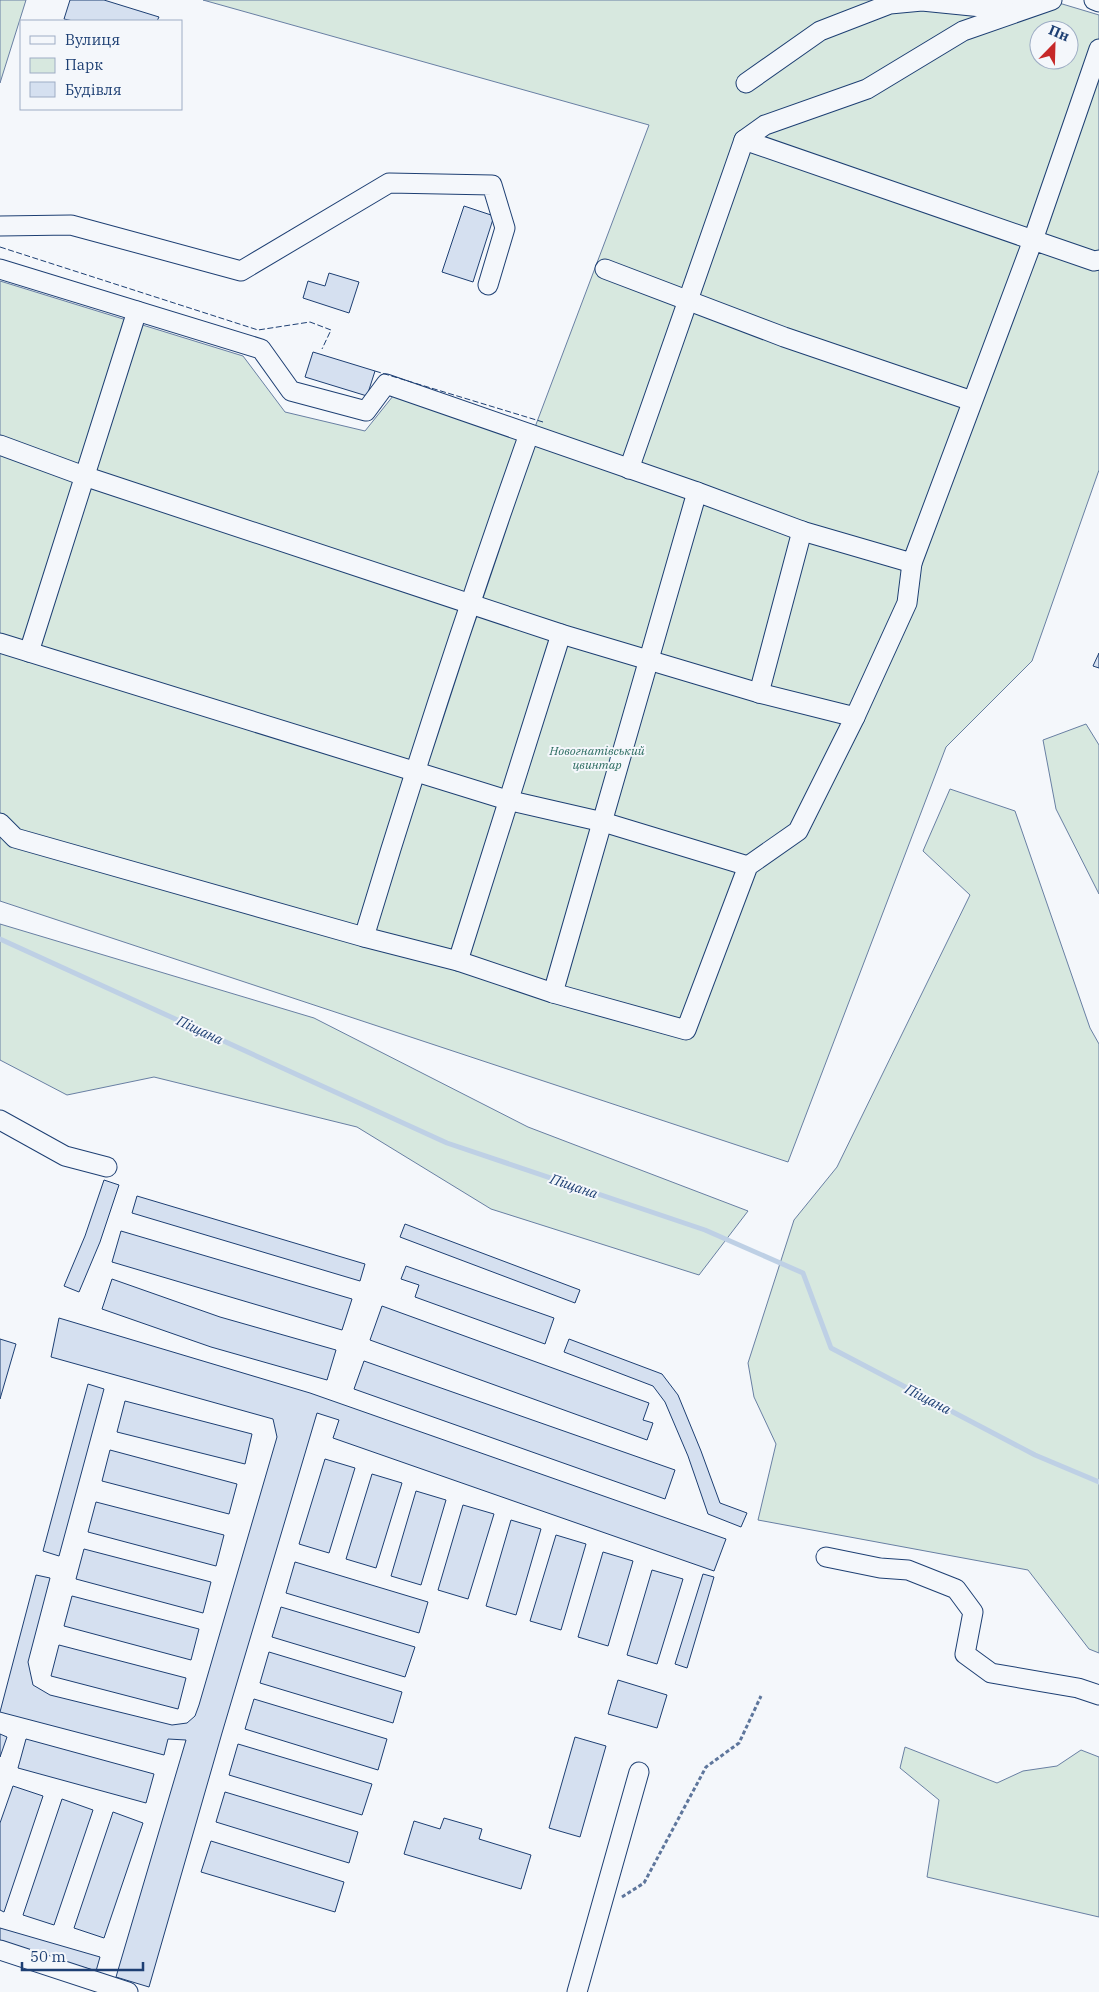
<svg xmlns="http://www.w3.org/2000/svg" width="1099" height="1992" viewBox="0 0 1099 1992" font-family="'IBM Plex Serif',serif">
<rect width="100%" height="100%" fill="#f4f7fb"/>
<g fill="#d7e8df" stroke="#687fa3" fill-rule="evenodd">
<polygon points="0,0 26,0 0,83"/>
<path d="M203 0H1049L1099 15V470L1032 661 946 747 788 1162 0 901V281L243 356 285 412 365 431 393 396 529 443 649 125ZM1039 30H1069V60H1039Z"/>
<polygon points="1086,724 1099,745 1099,894 1056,809 1043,740"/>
<polygon points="950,789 1015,811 1090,1028 1099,1044 1099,1653 1089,1649 1028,1570 758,1520 776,1444 754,1397 748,1363 794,1220 837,1167 970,895 923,851"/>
<polygon points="0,924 314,1018 528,1127 748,1211 699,1275 491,1209 357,1127 154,1077 67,1095 0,1060"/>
<polygon points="905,1747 997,1783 1023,1771 1057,1766 1081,1750 1099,1757 1099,1917 927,1877 939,1800 900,1768"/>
</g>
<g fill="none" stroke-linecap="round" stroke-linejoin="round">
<polyline stroke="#bed0e5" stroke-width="5" points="0,939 447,1143 705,1230 803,1273 831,1348 1035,1455 1099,1482"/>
</g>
<g fill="#d5e0f0" stroke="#1d3f73">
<polygon points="70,0 104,0 159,17 157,21 73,21 64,19"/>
<polygon points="464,206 494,216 473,282 442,272"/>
<polygon points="329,273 359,282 349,313 303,298 308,281 325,286"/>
<polygon points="313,352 375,371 367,396 305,377"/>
<polygon points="1099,653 1099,668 1093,666"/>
<polygon points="104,1180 119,1185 100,1242 79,1292 64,1286 85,1236"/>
<polygon points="137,1196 365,1264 360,1281 132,1213"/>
<polygon points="405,1224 580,1290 575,1303 400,1237"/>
<polygon points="121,1231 352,1299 342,1330 112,1262"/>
<polygon points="406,1266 554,1318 545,1344 415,1297 419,1285 401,1279"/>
<polygon points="112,1279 220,1317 336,1350 327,1380 211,1347 102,1309"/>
<polygon points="382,1306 649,1403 643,1420 653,1423 647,1440 370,1340"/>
<polygon points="59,1318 310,1393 726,1539 714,1571 333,1438 339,1420 317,1413 222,1733 149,1987 116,1977 186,1740 168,1739 164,1755 0,1712 36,1575 50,1578 28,1662 33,1685 50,1695 172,1725 187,1723 195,1716 199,1705 277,1437 273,1419 51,1357"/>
<polygon points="0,1339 16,1344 0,1399"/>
<polygon points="569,1339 662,1374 678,1395 701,1451 720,1503 747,1513 741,1527 708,1514 688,1456 665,1402 653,1386 564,1352"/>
<polygon points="364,1361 675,1470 665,1499 354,1389"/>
<polygon points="88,1384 104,1389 59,1556 43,1551"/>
<polygon points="125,1401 252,1434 245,1464 117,1432"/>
<polygon points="110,1450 237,1484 229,1514 102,1481"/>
<polygon points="325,1459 355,1468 329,1553 299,1544"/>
<polygon points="372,1474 402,1483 376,1568 346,1559"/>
<polygon points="416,1491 446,1500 421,1585 391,1576"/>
<polygon points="96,1502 224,1535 216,1566 88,1532"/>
<polygon points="463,1505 494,1514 468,1599 438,1590"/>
<polygon points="511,1520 541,1529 516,1615 486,1606"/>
<polygon points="556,1535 586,1544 561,1630 530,1621"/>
<polygon points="84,1549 211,1582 203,1613 76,1579"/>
<polygon points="603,1552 633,1561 608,1646 578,1637"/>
<polygon points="295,1562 428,1602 419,1633 286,1593"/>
<polygon points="652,1570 683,1579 657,1664 627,1655"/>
<polygon points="703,1574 714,1577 687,1668 675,1664"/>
<polygon points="72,1596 199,1629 191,1660 64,1626"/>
<polygon points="281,1607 415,1647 405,1677 272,1637"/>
<polygon points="59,1645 186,1678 178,1709 51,1676"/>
<polygon points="269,1652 402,1692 393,1723 260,1683"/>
<polygon points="618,1680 667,1695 657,1728 608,1714"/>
<polygon points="254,1699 387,1739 378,1770 245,1729"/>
<polygon points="0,1734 7,1737 0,1757"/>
<polygon points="575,1737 606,1746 580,1837 549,1828"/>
<polygon points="26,1739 154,1774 146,1803 18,1768"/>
<polygon points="238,1744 372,1784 362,1815 229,1775"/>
<polygon points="13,1786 43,1796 4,1912 0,1910 0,1823"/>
<polygon points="225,1792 358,1832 349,1863 216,1822"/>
<polygon points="62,1799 93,1810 54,1925 23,1915"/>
<polygon points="113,1812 143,1823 104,1938 74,1928"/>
<polygon points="444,1818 482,1829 479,1839 531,1855 521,1889 404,1854 414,1821 440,1829"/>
<polygon points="211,1841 344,1882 335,1912 201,1872"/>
<polygon points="0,1928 100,1957 96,1971 0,1943"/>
</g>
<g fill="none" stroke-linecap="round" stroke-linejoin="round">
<defs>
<g id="minor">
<polyline points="1094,0 1099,2"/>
<polyline points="746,83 820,31 890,4 922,1 1002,9 1016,6"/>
<polyline points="744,140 1033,240 1099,49"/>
<polyline points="0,226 71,225 241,271 389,183 492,185 505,228 488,285"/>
<polyline points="0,269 261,349 291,391 366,411 386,384 697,492 802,531 912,563 1033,240 1094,261 1099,260"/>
<polyline points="605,269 784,337 972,401"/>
<polyline points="0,445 84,476 561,634 759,693 855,717 907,603 912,563"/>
<polyline points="629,469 744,140 765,125 867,89 963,31 1052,0"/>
<polyline points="0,643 507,800 603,822 748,866"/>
<polyline points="29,652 137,311"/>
<polyline points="759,693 802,531"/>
<polyline points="0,823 15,838 364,937 458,961 553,993 686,1030 748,866 798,831 855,717"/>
<path d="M364 937C415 768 470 600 529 434"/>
<polyline points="458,961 561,634"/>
<polyline points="553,993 697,492"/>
<polyline points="0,1120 65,1156 107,1167"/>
<polyline points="826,1557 880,1568 908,1570 956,1589 973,1612 965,1654 991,1673 1078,1688 1099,1695"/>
<polyline points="0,1950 128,1992"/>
<polyline points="577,1992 639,1772"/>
</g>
</defs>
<use href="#minor" stroke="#1d3f73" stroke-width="21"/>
<polyline stroke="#5e769c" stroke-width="3" stroke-dasharray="4 2.5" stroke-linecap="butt" points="622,1897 644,1883 706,1767 739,1743 761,1696"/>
<use href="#minor" stroke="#f4f7fb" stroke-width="19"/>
<g stroke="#1d3f73" stroke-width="1" stroke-dasharray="6 2.5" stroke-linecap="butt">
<polyline points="0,247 258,330 310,322 331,330 322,349"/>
<polyline points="375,371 543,422"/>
</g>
</g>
<g text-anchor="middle" stroke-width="4" stroke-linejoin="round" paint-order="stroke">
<g font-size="12" font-style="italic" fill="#2c6c60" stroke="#f4f7fb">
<text x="597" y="755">Новогнатівський<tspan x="597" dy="14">цвинтар</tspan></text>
</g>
<g font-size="14" font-style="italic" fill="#1d3f73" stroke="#f4f7fb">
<text transform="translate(200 1030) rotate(25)" y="5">Піщана</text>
<text transform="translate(574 1186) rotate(19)" y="5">Піщана</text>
<text transform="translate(928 1399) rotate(27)" y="5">Піщана</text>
</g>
</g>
<rect x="20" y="20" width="162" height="90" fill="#f4f7fb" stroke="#9eadc5"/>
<rect x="30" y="36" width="25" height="8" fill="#f4f7fb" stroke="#9eadc5"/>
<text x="65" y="45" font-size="15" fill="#1d3f73">Вулиця</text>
<rect x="30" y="58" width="25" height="15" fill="#d7e8df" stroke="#9eadc5"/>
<text x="65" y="70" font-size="15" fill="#1d3f73">Парк</text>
<rect x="30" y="82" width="25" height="15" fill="#d5e0f0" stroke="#9eadc5"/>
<text x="65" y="95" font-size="15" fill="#1d3f73">Будівля</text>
<g transform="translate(1054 45) rotate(23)"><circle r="24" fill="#f4f7fb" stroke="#9eadc5"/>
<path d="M0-4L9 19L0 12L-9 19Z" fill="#c62828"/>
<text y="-8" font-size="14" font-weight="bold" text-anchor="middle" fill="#1d3f73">Пн</text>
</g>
<path d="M22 1962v8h121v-8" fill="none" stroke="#1d3f73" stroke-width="2.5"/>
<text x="30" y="1962" font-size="15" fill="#1d3f73" stroke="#f4f7fb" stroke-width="4" paint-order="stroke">50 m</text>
</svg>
